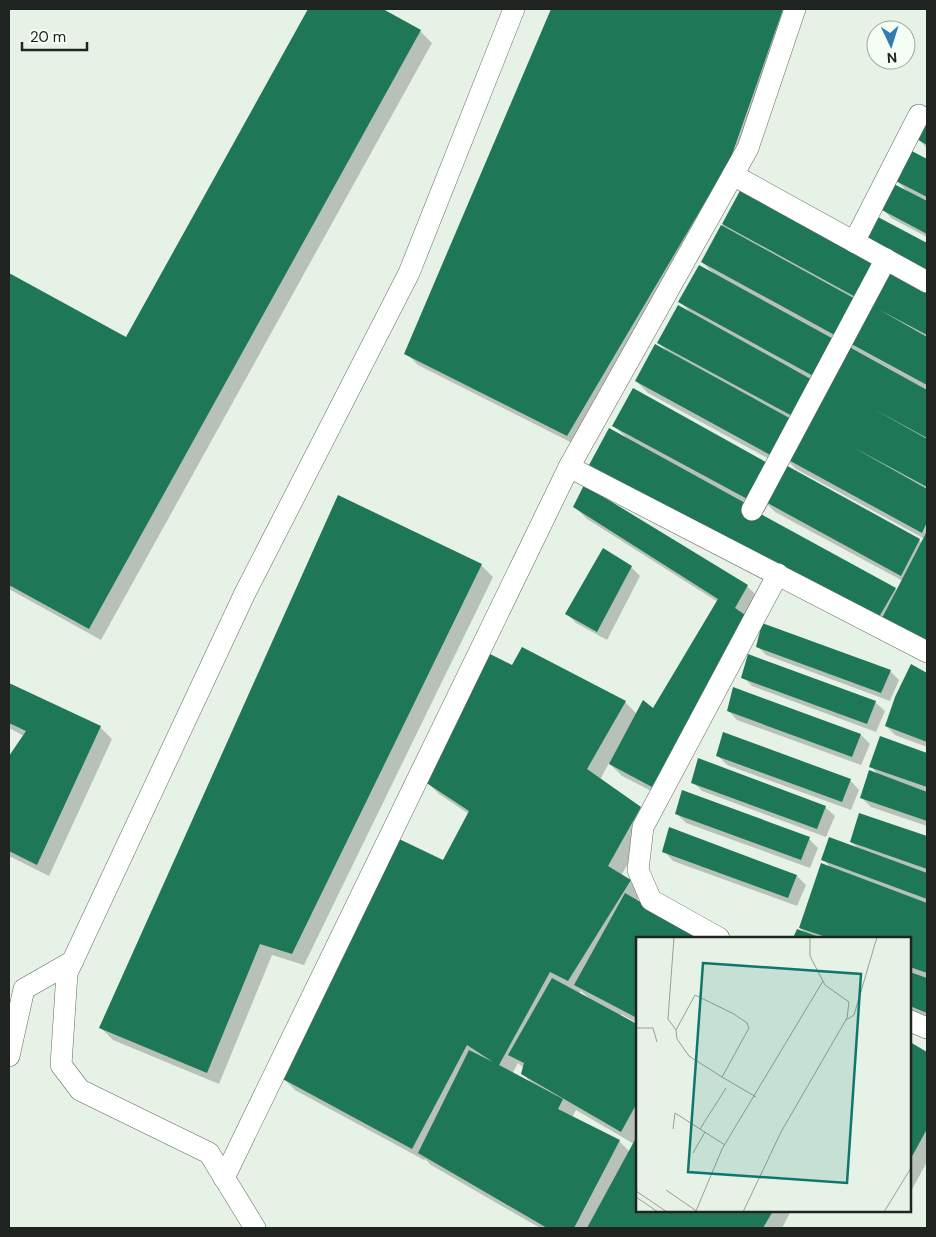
<svg xmlns="http://www.w3.org/2000/svg" width="936" height="1237" viewBox="0 0 936 1237" font-family="'DM Sans',sans-serif">
<rect width="100%" height="100%" fill="#e7f2e6"/>
<g fill="#0003" fill-rule="evenodd">
<polygon points="309,9 380,9 420,31 432,43 101,640 9,589 9,274 126,339"/>
<polygon points="553,9 799,9 742,172 580,447 418,365 406,353"/>
<polygon points="927,117 927,148 917,138"/>
<polygon points="910,151 927,160 927,237 891,218 882,208 908,192 896,180"/>
<path d="M743 189 927 289V649L602 477 590 465 627 438 614 426 770 466H782L648 393 636 381 666 350 659 343 691 313 680 302 713 273 702 262ZM789 462 796 469 925 539 922 543 919 540 787 467ZM743 501 764 512 768 505 775 512 903 581 897 591 895 589 752 511Z"/>
<path d="M584 487 747 586 759 598 665 798 622 776 609 763 600 780 640 808 652 820 621 876 630 881 642 893 637 901 700 938H637V1023L621 1014 620 1016 637 1026V1211H791L782 1228H540L431 1165 425 1159 424 1160 295 1090 283 1078 443 861 469 814 439 794 427 782 512 667 625 702 637 714 654 710 718 602 587 519 575 507ZM581 991 590 999 579 994ZM518 1063 524 1068 523 1074 533 1084 512 1074ZM576 1110 634 1144 630 1152 619 1141 572 1118Z"/>
<polygon points="481,565 493,577 304,965 272,955 219,1084 113,1040 101,1028"/>
<polygon points="631,567 640,576 607,640 576,623 566,613"/>
<polygon points="757,646 890,671 899,680 890,701 766,655"/>
<polygon points="911,665 927,674 927,747 895,735 886,726"/>
<polygon points="743,677 875,702 885,711 876,732 752,686"/>
<polygon points="9,684 100,727 112,739 49,876 9,856 9,758 24,736 9,728"/>
<polygon points="734,688 861,735 870,744 861,765 737,720 728,710"/>
<polygon points="880,737 927,754 927,826 871,807 862,798 879,775 871,767"/>
<polygon points="718,756 850,780 859,790 851,810 727,765"/>
<polygon points="693,782 825,807 835,816 826,837 702,791"/>
<polygon points="677,814 809,839 818,848 810,868 686,823"/>
<polygon points="860,814 927,838 927,1020 910,1013 910,938 794,938 798,930 807,934 800,928 831,868 823,859 859,849 851,842"/>
<polygon points="664,851 797,876 806,885 797,906 673,861"/>
<polygon points="910,1044 927,1053 927,1162 910,1193"/>
</g>
<g fill="#1e7857">
<polygon points="308,9 383,9 421,30 89,629 9,585 9,273 126,337"/>
<polygon points="551,9 783,9 730,160 567,436 404,354"/>
<polygon points="927,114 927,145 915,138"/>
<polygon points="910,150 927,159 927,197 894,180"/>
<polygon points="892,183 927,201 927,234 880,209"/>
<polygon points="742,187 881,264 861,300 722,224"/>
<polygon points="876,216 927,243 927,278 861,243"/>
<polygon points="721,225 859,301 840,338 701,262"/>
<polygon points="699,265 837,341 817,378 678,302"/>
<polygon points="889,266 927,287 927,335 878,309 927,337 927,385 844,340"/>
<polygon points="678,305 816,382 796,418 657,343"/>
<polygon points="842,343 927,390 927,438 872,408 927,439 927,487 851,446 927,489 927,522 922,533 783,457"/>
<polygon points="655,344 793,420 774,457 635,381"/>
<polygon points="633,388 771,465 751,501 612,426"/>
<polygon points="609,428 747,504 746,506 896,588 879,617 589,465"/>
<polygon points="782,463 920,539 901,576 762,500"/>
<polygon points="584,485 748,585 735,608 748,617 652,787 609,764 643,700 653,708 718,599 573,507"/>
<polygon points="338,495 482,564 292,954 260,944 207,1073 99,1028"/>
<polygon points="927,531 927,644 881,620"/>
<polygon points="603,548 632,566 597,632 565,614"/>
<polygon points="762,623 891,670 881,693 756,647"/>
<polygon points="522,647 626,701 587,769 641,807 608,866 631,880 568,981 550,972 499,1065 563,1099 558,1109 620,1140 574,1228 547,1228 418,1153 469,1050 493,1062 467,1045 412,1149 281,1078 397,838 443,860 469,811 425,782 488,653 512,665"/>
<polygon points="748,654 876,701 867,724 741,678"/>
<polygon points="911,664 927,673 927,742 885,726 895,697"/>
<polygon points="9,683 101,726 37,865 9,851 9,756 26,731 9,723"/>
<polygon points="733,687 861,734 852,757 727,711"/>
<polygon points="723,732 851,779 842,802 716,756"/>
<polygon points="880,736 927,753 927,787 869,767"/>
<polygon points="698,758 826,806 817,829 691,783"/>
<polygon points="869,770 927,792 927,821 860,798"/>
<polygon points="682,790 810,837 801,860 675,814"/>
<polygon points="859,813 927,836 927,869 850,842"/>
<polygon points="669,827 797,875 788,898 662,852"/>
<polygon points="829,837 927,873 927,899 821,860"/>
<polygon points="821,863 927,903 927,973 910,967 910,938 829,938 799,928"/>
<polygon points="625,893 703,938 637,938 637,1018 574,985"/>
<polygon points="797,929 822,938 793,938"/>
<polygon points="910,972 927,978 927,1013 910,1006"/>
<polygon points="552,978 637,1024 637,1103 621,1132 521,1074 524,1063 508,1055"/>
<polygon points="910,1042 927,1052 927,1129 910,1160"/>
<polygon points="637,1136 637,1211 773,1211 763,1228 587,1228"/>
</g>
<g fill="none" stroke-linecap="round" stroke-linejoin="round">
<defs>
<g id="street">
<polyline points="733,175 927,282"/>
<polyline points="854,242 919,115"/>
<polyline points="569,467 927,652"/>
<polyline points="752,510 886,259"/>
<polyline points="719,938 651,900 638,870 643,827 778,574"/>
<polyline points="910,1021 927,1028"/>
<polyline points="9,1056 24,989 73,961"/>
<polyline points="224,1178 569,467 748,148 795,9"/>
<polyline points="255,1228 209,1153 80,1090 61,1065 67,973 245,593 409,273 514,9"/>
</g>
</defs>
<use href="#street" stroke="#626b61" stroke-width="22"/>
<use href="#street" stroke="#fff" stroke-width="21"/>
</g>
<g transform="translate(636 937)">
<rect width="275" height="275" fill="#e7f2e6"/>
<path fill="none" stroke="#97a097" stroke-width="1" d="M38 0 32 82 40 93M210 83 218 78 241 0M0 91H17L21 105M86 140 113 91 111 86 98 77 59 58 40 93 41 102 53 119 86 140 120 160M37 192 39 176 89 208M64 192 90 151M57 216 69 195M30 253 62 275M0 254 31 275M0 260 22 275M60 274 86 212 187 44M107 275 145 195 211 81 213 65 189 48 174 19V0M248 275 275 231"/>
<path fill="#0f766e" fill-opacity="0.15" stroke="#0f766e" stroke-width="2.5" d="M67 26 225 37 211 246 52 235Z"/>
<rect width="275" height="275" fill="none" stroke="#202420" stroke-width="2.5"/>
</g>
<rect width="936" height="1237" fill="none" stroke="#202420" stroke-width="20"/>
<g transform="translate(891 45) rotate(176)"><circle r="24" fill="#f5fef5" stroke="#a0a7a0"/>
<path d="M0-4L9 19L0 12L-9 19Z" fill="#337aae"/>
<text y="-8" font-size="14" font-weight="bold" text-anchor="middle" fill="#202420">N</text>
</g>
<path d="M22 42v8h65v-8" fill="none" stroke="#202420" stroke-width="2.5"/>
<text x="30" y="42" font-size="15" fill="#202420" stroke="#f5fef5" stroke-width="4" paint-order="stroke">20 m</text>
</svg>
